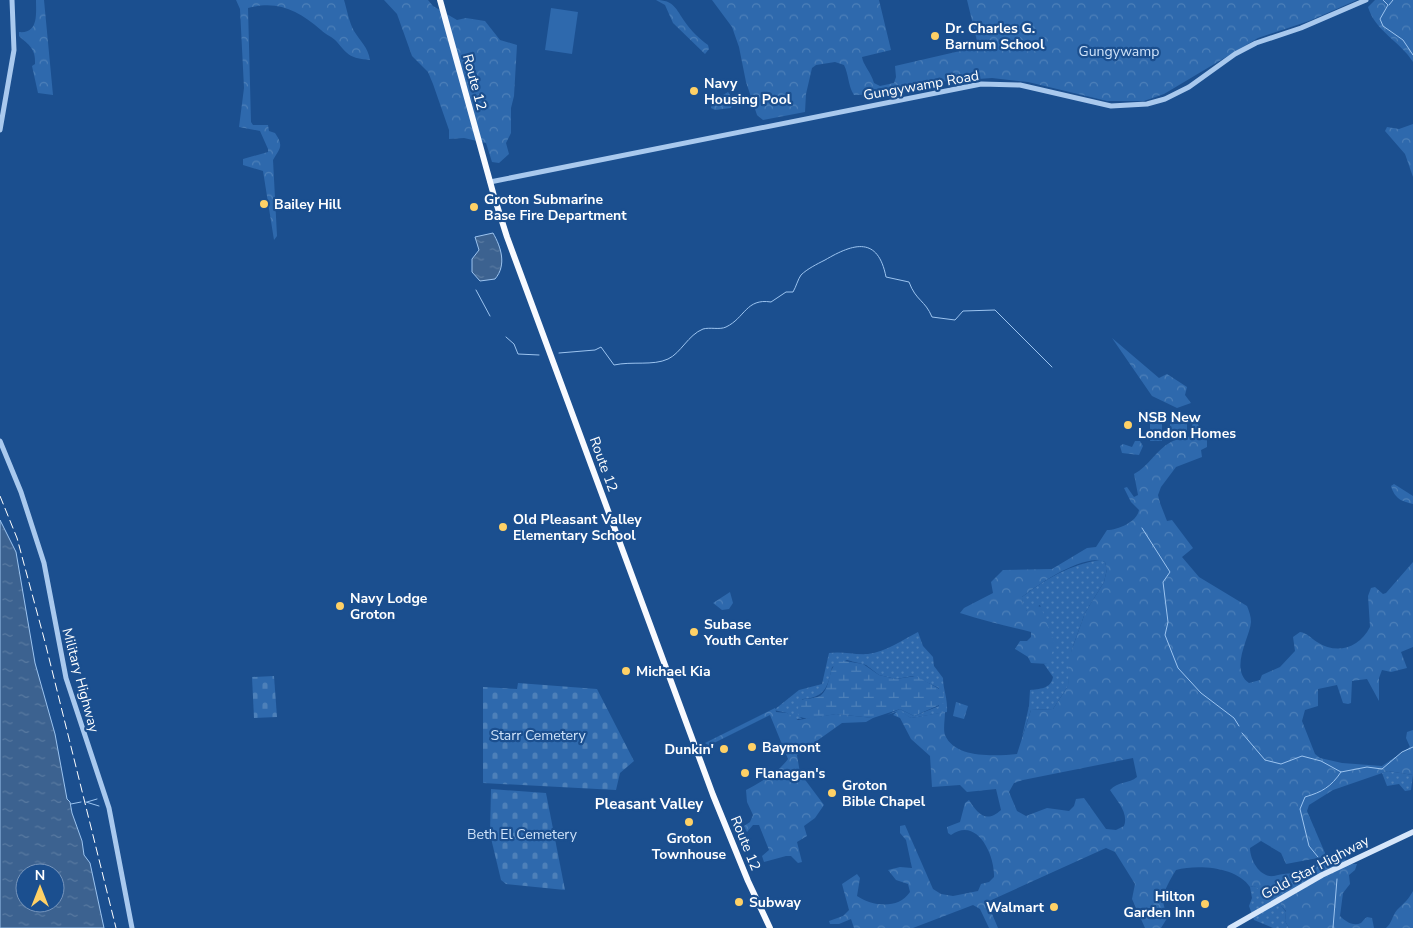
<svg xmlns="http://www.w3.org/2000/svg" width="1413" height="928" viewBox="0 0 1413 928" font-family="'Nunito Sans',sans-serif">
<defs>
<pattern id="grass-dots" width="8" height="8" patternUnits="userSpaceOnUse" patternTransform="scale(1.25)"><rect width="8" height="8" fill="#2e69ad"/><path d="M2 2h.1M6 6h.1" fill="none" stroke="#4d80b9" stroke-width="1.8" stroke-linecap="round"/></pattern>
<pattern id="forest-crowns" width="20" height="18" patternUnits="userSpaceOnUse" patternTransform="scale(1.25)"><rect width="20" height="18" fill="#2e69ad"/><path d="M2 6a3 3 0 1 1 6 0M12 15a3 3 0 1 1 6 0" fill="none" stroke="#4d80b9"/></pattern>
<pattern id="wetland-marsh" width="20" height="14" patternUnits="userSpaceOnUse" patternTransform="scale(1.25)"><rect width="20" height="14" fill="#2e69ad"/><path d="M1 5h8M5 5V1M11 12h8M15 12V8" fill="none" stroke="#4d80b9"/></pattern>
<pattern id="cemetery-stones" width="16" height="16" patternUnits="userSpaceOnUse" patternTransform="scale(1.25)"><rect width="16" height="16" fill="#2e69ad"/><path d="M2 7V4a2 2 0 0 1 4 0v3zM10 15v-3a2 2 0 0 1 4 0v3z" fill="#4d80b9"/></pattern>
<pattern id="water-ripples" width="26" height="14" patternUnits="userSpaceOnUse" patternTransform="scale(1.25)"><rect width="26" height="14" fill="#3c6290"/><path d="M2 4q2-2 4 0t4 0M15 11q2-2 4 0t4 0" fill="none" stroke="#597aa1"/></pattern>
</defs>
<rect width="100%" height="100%" fill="#1b4f8f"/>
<g fill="url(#grass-dots)">
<path d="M1100 560 1105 562 1107 569 1104 582 1085 613 1072 649 1068 686 1053 709 1031 710 1022 737 1029 706 1030 690C1039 689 1051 689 1053 677L1044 664H1048L1044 619 1040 605 1029 612C1023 609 1022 604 1022 597 1045 579 1071 564 1100 560Z"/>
<path d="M918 632 923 646 933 657 934 666 943 678C943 689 948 699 947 712L911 718 899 711 887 715 900 709 914 716 939 706V688L913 676 896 679 879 675 866 665 847 660 832 667C828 688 824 698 802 699L800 717 802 719H793L787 713 774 710 799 690 822 684 829 653C842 651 854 655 868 654 886 652 902 640 918 632Z"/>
<polygon points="1388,771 1413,775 1411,790 1405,791 1399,784 1387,786 1382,773"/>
<polygon points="1339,856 1352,864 1281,906 1286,912 1285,921 1289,928 1273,928 1254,920 1249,906 1252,898 1250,887 1254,886 1264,891 1294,881 1300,871 1312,865"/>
</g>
<g fill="url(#forest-crowns)" fill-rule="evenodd">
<path d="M36 0H44L53 95 38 93 32 66 35 64C36 49 29 45 19 36V32C39 34 36 13 36 0Z"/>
<path d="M236 0H344C347 10 349 22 354 31 360 41 368 47 370 60 350 58 349 56 337 42 333 37 326 35 321 30 298 11 279 0 248 8L251 122 253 125H268L269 131 275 133C284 146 280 148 273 160L277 236 274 240 263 171 243 165V159L268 152V149L260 131 239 127 244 88 240 9Z"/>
<polygon points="384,0 428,0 433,6 457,20 466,18 485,21 500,40 517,45 514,96 511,108 511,133 506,143 509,154 499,163 492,162 486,143 464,138 449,139 449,130 433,84 428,72 412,56 397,14"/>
<path d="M656 0C674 0 676 9 685 22 691 31 700 39 708 45L709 49 705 54 673 23 665 5Z"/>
<path d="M712 0H879L891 50 862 57C863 65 871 72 874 83L880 86 894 83 896 77 895 66 973 48 977 41 967 0H1357L1309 21 1258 38 1164 94 1144 101H1107L1028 82 992 78 936 82 887 94 854 95C848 86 849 75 844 65L835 62 816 65 812 68 806 94 805 112 763 120 757 115 746 82 739 47 732 27Z"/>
<path d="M1375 0H1413V62C1400 41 1375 31 1368 7Z"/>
<polygon points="728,92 733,99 731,108 715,110 711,108 712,102 722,102 723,95"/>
<polygon points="1413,124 1413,177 1405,154 1385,131 1387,127 1399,129"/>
<polygon points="1112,338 1159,378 1167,374 1187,387 1185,395 1191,403 1177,408 1152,396"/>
<path d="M1194 417 1207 441V447L1201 450 1202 457 1176 467 1161 487 1158 495 1160 503 1167 521 1172 520 1193 548 1182 557 1199 577 1247 606C1249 611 1251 616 1251 622 1250 637 1229 669 1249 683L1260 680 1262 675 1280 667 1295 651 1293 637 1300 632C1307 633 1311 638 1317 642 1337 655 1359 648 1370 627L1368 596 1371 588 1375 587 1383 594 1386 593 1413 562V647L1401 652 1407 668 1391 672 1382 670 1379 678V701L1367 679 1352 681 1351 703 1348 704 1343 703 1337 685 1318 689V706L1305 710 1302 721 1315 754 1320 758 1342 763 1382 766 1410 747 1406 738 1407 732 1413 730V775L1388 771 1333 790 1309 805 1307 811 1325 853 1323 857 1286 864 1281 853 1261 841 1250 848C1250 860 1260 878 1274 876 1283 874 1289 872 1298 875L1294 881 1264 892 1254 886 1250 887C1237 867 1198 864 1176 870 1168 884 1156 900 1169 915L1161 928H1145L1132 899 1135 884 1115 852 1106 848 987 902 998 928H989L980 909 973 905 913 928H854L851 919 839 924H830L829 921 843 916 849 910 842 884 857 874 860 878 857 896C872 906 898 910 910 892L908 884 896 880 888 870 900 867 912 868 906 840 900 833V826L905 825 933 889 941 894 953 896 978 891 981 884 989 882 994 877C995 855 977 816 951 835L948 833 947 827 960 822 965 803 969 800C977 813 986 824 1001 810L996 789 967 792 960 785 932 787 930 756 911 739 900 718 893 715 899 710 911 718 945 712C945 719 943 729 945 735 955 759 996 756 1017 754L1031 710 1053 709 1068 686 1069 661 1072 649 1085 613 1104 582 1107 569 1105 562C1085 552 1037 585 1022 597V602L1027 611 1031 610 1035 605 1041 607 1055 645 1048 664 1031 663 1028 657 1015 649 1020 641H1027L1031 637V632C1007 626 984 621 960 613L964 608 993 593 991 582 1003 570 1052 569 1087 548 1096 547 1107 530C1118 530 1137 522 1139 510L1131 502 1124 488 1127 487 1134 497 1138 495 1134 474C1149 466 1156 450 1171 442 1179 437 1189 440 1196 432L1192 426ZM1133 758 1137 777C1129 784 1118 781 1110 790 1117 801 1129 813 1124 826L1116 830 1106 829 1084 798 1076 799 1074 806 1069 811 1047 808 1026 816 1017 811 1009 792 1014 783 1023 780Z"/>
<rect x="1150" y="424" width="12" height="17"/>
<polygon points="1135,441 1140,441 1143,446 1139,455 1122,453 1120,446 1123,444 1132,447"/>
<path d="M1394 484 1413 496V504C1401 501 1395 499 1391 486Z"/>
<polygon points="730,592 733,603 729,609 722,610 713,603"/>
<polygon points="956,702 968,706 964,719 953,716"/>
<path d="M775 708 776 712 787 713 798 720 836 714 873 718 866 722 842 723 797 755 800 773 824 805 815 818 804 826 807 836 797 842 802 862 798 863 791 856H786L764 862 762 856 769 850 759 825H753L747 832 744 826 750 822 753 815 747 802 746 790C760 782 778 773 788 759L770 715 714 743 708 745 705 743Z"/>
<path d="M1352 864H1357L1355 870 1349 875 1350 884 1343 893 1340 916C1345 921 1353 927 1361 923 1363 921 1364 919 1367 917L1372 918 1374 928H1289L1285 921 1286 911 1281 906V901Z"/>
<path d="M1413 891V928H1386C1392 923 1392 916 1397 910 1404 903 1409 899 1413 891Z"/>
</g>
<path fill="url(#wetland-marsh)" d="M839 660 863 664 879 675 896 679 916 676 943 691 944 703 914 716 900 709 873 718 836 714 808 719 800 717 797 713 800 700C806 698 814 699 820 696 832 687 827 668 839 660Z"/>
<g fill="url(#cemetery-stones)">
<polygon points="274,676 277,717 254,718 252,677"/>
<polygon points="518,683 597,689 634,761 620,773 616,790 483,783 483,687 517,689"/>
<polygon points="491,789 546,793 565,890 506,884 501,880 490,834"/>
</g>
<g fill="#2e69ad">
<polygon points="551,8 578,12 572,54 545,50"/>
<rect x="1170" y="424" width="17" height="10"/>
</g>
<g fill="url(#water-ripples)" stroke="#9cc4f0" fill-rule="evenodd">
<path d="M493 233C501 247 507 265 495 279L480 281 472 272V259L479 250 475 237Z"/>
<path d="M0 520 16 552 35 663 55 734 67 799 70 802 72 813 82 841 84 855 90 863 104 928H0ZM25 873H55V903H25Z"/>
</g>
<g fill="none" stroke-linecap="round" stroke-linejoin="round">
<g stroke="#9cc4f0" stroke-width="1">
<polyline points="1383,0 1388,5 1380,19 1383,26 1403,40 1413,55"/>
<polyline points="1389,5 1393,0"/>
<polyline points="476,290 490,316"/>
<polyline points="506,337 514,344 518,354 539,355"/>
<path d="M559 353 595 350 601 347 614 365C632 361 653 366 668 359 681 353 688 335 703 329 710 327 720 330 726 327 745 318 746 298 771 302L786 292H793C796 287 798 279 801 275 807 269 817 264 825 260 854 243 878 236 886 277L909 282C916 301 925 300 932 317L955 320 963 311 995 310 1052 367"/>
<polyline points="1142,528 1170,572 1163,582 1168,622 1165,635 1178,668 1201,693 1234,718 1239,726"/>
<polyline points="1242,733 1265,760 1281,764 1302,756 1321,761 1341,772 1367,767 1382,769 1402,752 1413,747"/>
<polyline points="86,802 99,806"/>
<polyline points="87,802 97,799"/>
<polyline points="71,804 81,802"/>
<path d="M1318 857 1309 846 1300 809 1305 797C1322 792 1331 787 1341 772"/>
<polyline points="1333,928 1337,879"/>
</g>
<g stroke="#a9c9ee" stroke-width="5">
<polyline points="0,130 14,50 12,0"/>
<polyline points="490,182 981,84 1020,85 1111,106 1147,104 1165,99 1189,87 1235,54 1256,43 1301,28 1366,0"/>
<polyline points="0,441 21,492 44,563 66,678 109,808 132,928"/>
</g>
<polyline stroke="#d6e6fa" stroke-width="5.5" points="1230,928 1322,875 1413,832"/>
<polyline stroke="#f8faff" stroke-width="6" points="440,0 494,196 507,237 713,795 748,881 770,928"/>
<polyline stroke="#fff" stroke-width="1" stroke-dasharray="9 4" stroke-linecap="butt" points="0,496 17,538 45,642 116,928"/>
</g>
<g fill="#ffd166" stroke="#1b4f8f" stroke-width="2">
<circle cx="935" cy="36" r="5"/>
<circle cx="694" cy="91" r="5"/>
<circle cx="264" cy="204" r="5"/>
<circle cx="474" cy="207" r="5"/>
<circle cx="1128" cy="425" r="5"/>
<circle cx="503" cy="527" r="5"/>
<circle cx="340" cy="606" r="5"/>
<circle cx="694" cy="632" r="5"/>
<circle cx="626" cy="671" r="5"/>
<circle cx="752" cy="747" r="5"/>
<circle cx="724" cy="749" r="5"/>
<circle cx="745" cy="773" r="5"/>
<circle cx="832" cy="793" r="5"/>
<circle cx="689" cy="822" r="5"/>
<circle cx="739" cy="902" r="5"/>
<circle cx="1205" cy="904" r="5"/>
<circle cx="1054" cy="907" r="5"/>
</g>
<g text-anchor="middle" stroke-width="4.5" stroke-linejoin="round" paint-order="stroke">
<g font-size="14" font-weight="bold" fill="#fff" stroke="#1b4f8f" text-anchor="start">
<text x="945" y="33">Dr. Charles G.<tspan x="945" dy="16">Barnum School</tspan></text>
<text x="704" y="88">Navy<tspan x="704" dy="16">Housing Pool</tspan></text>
<text x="484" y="204">Groton Submarine<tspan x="484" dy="16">Base Fire Department</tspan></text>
<text x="274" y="209">Bailey Hill</text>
<text x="1138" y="422">NSB New<tspan x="1138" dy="16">London Homes</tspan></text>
<text x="513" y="524">Old Pleasant Valley<tspan x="513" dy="16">Elementary School</tspan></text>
<text x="350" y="603">Navy Lodge<tspan x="350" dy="16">Groton</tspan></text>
<text x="704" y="629">Subase<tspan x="704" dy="16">Youth Center</tspan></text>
<text x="636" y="676">Michael Kia</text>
<text x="762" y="752">Baymont</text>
<text x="714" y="754" text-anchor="end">Dunkin'</text>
<text x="755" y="778">Flanagan's</text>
<text x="842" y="790">Groton<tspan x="842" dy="16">Bible Chapel</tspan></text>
<text x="689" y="843" text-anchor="middle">Groton<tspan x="689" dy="16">Townhouse</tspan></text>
<text x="1195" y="901" text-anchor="end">Hilton<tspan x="1195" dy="16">Garden Inn</tspan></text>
<text x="749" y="907">Subway</text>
<text x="1044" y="912" text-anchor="end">Walmart</text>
</g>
<g font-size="14" fill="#cfe3fa" stroke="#1b4f8f">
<text x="1119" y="56">Gungywamp</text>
<text x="538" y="740">Starr Cemetery</text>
<text x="522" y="839">Beth El Cemetery</text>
</g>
<g font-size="14" fill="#fff" stroke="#1b4f8f">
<text transform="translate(475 82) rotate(75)" y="5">Route 12</text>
<text transform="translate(921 85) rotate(-10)" y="5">Gungywamp Road</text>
<text transform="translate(604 464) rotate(70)" y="5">Route 12</text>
<text transform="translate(81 680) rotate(75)" y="5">Military Highway</text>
<text transform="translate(746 843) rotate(68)" y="5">Route 12</text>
<text transform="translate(1315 867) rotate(-28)" y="5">Gold Star Highway</text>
</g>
<g font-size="15" font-weight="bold" fill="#fff" stroke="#1b4f8f">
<text x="649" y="809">Pleasant Valley</text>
</g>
</g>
<g transform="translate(40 888)"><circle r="24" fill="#1b4f8f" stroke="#7695bc"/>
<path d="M0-4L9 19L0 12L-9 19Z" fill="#ffd166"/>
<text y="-8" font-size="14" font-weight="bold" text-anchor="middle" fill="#ffffff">N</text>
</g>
</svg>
